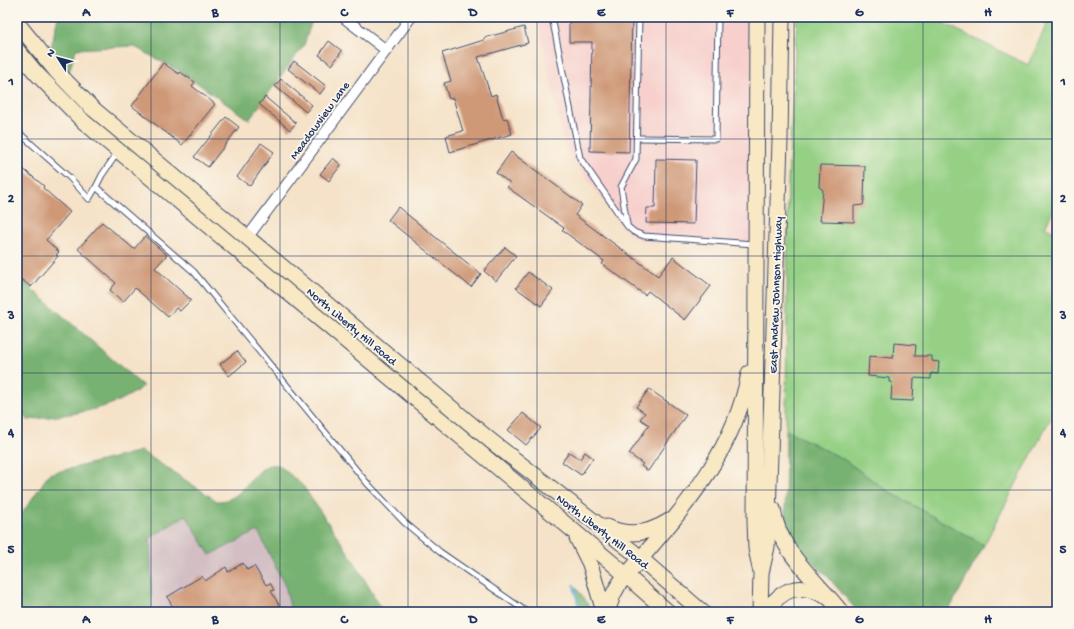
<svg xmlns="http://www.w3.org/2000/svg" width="1074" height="629" viewBox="0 0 1074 629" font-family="'Gochi Hand',sans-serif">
<rect width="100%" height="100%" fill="#fbf7ec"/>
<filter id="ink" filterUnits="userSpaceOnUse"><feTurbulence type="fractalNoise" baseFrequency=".025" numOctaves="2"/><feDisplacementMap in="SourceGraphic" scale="8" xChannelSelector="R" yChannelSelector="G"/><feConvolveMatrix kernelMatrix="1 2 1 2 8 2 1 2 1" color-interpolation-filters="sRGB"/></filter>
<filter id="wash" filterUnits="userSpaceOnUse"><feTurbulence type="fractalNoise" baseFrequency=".012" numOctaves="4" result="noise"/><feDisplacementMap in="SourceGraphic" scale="16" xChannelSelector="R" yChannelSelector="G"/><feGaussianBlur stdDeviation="0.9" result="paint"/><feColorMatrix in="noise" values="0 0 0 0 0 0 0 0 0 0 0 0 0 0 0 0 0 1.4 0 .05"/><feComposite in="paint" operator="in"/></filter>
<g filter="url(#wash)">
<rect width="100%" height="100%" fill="#f5e2c8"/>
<polygon fill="#f7d0cd" points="537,17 757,17 755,244 641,241 626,232 565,148"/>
<polygon fill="#d2bec3" points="186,515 210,555 258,531 286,588 291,612 152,612 150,537"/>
<polygon fill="#95d085" stroke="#588072" points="797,17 931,17 1028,65 1050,17 1057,17 1057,202 1045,227 1057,234 1057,406 984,545 886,490 843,459 786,430 788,182"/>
<g fill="#78b272" stroke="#4a7068">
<polygon points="58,17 313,17 304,45 249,120 183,73 133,46 76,49 69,72 50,52"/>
<path d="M17 276 143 386C112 412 67 414 28 420L17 410Z"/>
<polygon points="786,430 843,459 886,490 984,545 948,612 858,612 829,578 790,541 785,522"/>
<path d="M141 451 217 501C241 502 248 477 267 466 270 464 275 465 279 465L303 486 354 561 383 612H291L286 588 258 531 210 555 186 515 150 538 152 612H17V521L49 474Z"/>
<polygon points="574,585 594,612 580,612"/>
</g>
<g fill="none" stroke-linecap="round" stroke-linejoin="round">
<polyline stroke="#58abd3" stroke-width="2.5" points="574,585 580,612"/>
</g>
<g id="blocks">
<g fill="#cf9978">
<polygon points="569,17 632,17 629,152 590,151 592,42 569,42"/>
<polygon points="524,27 528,43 478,57 491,96 496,94 503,119 507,118 512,134 450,152 446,136 463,131 453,98 449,99 444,83 451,81 442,53 484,40 484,38"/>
<polygon points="329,41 342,51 332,65 319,55"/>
<polygon points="294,61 326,86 320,94 288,69"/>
<polygon points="163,63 179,74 180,72 195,82 192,86 215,104 182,145 132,106"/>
<polygon points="281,79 312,105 306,112 275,86"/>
<polygon points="265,97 296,123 290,130 259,104"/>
<polygon points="226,117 239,127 208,167 194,157"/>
<polygon points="261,143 274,152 250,186 237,177"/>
<polygon points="511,152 582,205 575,215 658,276 673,257 711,286 685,320 648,291 645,295 602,264 604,261 562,230 564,228 507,187 510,183 496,173"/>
<polygon points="333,158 341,165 329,181 320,174"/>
<polygon points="656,159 696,160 694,224 646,223 647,208 655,208"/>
<polygon points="17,164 44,186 43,188 70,212 46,240 59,252 56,255 58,256 31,287 17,276"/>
<polygon points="820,165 865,166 864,200 863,205 854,206 854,222 820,221 823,190 819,187"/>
<polygon points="398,207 481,274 471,287 388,220"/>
<polygon points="102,222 134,249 145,236 167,255 155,268 191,300 180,311 176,308 168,317 135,288 123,302 110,290 116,283 78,249"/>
<polygon points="505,247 516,256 496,281 484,271"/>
<polygon points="528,272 553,290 541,306 516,288"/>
<polygon points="894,343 916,345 915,356 932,356 932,361 939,362 938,374 931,373 931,379 914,378 913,401 891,400 892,382 889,382 889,378 868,376 869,356 893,358"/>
<polygon points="237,351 246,362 229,376 220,364"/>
<polygon points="649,389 686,415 648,471 641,466 643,464 629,454 649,425 640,419 645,413 636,407"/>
<polygon points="523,413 541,428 526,445 508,430"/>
<polygon points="569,452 580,459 585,452 593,458 581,475 562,462"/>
<polygon points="243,563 247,570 254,566 266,585 270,583 274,590 271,591 283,612 176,612 167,597 202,576 205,581 226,567 228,572"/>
</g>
</g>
</g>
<g filter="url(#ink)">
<use href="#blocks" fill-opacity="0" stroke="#3c4a6e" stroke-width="1"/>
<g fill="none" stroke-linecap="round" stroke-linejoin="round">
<defs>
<g id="service">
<polyline points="552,17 580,158 628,227 634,232 644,236 754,244"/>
<polyline points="17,131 70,178 89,199 96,187"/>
<polyline points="638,138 716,139 718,17"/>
<polyline points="118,152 102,175 96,187 194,272 367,483 404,522 440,552 524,610 531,612"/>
<polyline points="627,224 621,187 636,159 639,17"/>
</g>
<g id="minor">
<polyline points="343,17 386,50"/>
<polyline points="247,238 411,17"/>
</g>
<g id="secondary">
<polyline points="757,17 755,521 756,548 760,568"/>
<polyline points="17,23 57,72 91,107 491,441 632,551 702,612"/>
<polyline points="17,50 36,73 84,122 612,563 668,612"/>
<path d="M773 509C779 553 816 579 841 612"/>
<path d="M607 527C629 537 649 534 669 521"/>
<polyline points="577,538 590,564 604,612"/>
<path d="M607 612 613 595 619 584C673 520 734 458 749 373"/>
<polyline points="760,612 761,573 767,547 780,141 782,17"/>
<path d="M765 612C782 589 799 581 825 596"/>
</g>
</defs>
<use href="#service" stroke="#3c4a6e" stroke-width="7"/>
<use href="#minor" stroke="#3c4a6e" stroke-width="12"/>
<use href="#secondary" stroke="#3c4a6e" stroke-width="17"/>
<use href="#service" stroke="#fff" stroke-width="5"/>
<use href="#minor" stroke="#fff" stroke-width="10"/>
<use href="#secondary" stroke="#f8e8c3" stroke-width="15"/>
</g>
</g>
<path fill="none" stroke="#1b2f5e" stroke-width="1" stroke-opacity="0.55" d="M151 17V612M280 17V612M408 17V612M537 17V612M666 17V612M794 17V612M923 17V612M17 139H1057M17 256H1057M17 373H1057M17 490H1057"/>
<g text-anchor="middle" stroke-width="3.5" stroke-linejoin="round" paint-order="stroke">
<g font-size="12" fill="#1b2f5e" stroke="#fbf7ec">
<text transform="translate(319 120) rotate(-54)" y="4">Meadowview Lane</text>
<text transform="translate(775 295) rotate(-88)" y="4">East Andrew Johnson Highway</text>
<text transform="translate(352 326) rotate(40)" y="4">North Liberty Hill Road</text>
<text transform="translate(603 531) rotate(38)" y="4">North Liberty Hill Road</text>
</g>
</g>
<rect width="1074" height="629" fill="none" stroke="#fbf7ec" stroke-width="44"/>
<g transform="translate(58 58) rotate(306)" stroke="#fbf7ec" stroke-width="3" paint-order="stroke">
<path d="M0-3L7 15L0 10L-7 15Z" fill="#1b2f5e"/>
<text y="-6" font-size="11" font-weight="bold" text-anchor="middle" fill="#1b2f5e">N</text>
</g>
<rect x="22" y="22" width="1030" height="585" fill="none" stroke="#1b2f5e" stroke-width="1.5"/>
<g font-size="13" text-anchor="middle" font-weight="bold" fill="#1b2f5e">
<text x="86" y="16">A</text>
<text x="215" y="16">B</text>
<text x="344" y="16">C</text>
<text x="473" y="16">D</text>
<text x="601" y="16">E</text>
<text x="730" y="16">F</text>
<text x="859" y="16">G</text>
<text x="988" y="16">H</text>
<text x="11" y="85">1</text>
<text x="1063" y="85">1</text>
<text x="11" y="202">2</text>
<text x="1063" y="202">2</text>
<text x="11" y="319">3</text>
<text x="1063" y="319">3</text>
<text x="11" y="436">4</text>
<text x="1063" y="436">4</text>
<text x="11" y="553">5</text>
<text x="1063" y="553">5</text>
<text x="86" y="623">A</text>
<text x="215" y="623">B</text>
<text x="344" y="623">C</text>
<text x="473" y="623">D</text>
<text x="601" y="623">E</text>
<text x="730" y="623">F</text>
<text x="859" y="623">G</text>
<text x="988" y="623">H</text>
</g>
</svg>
